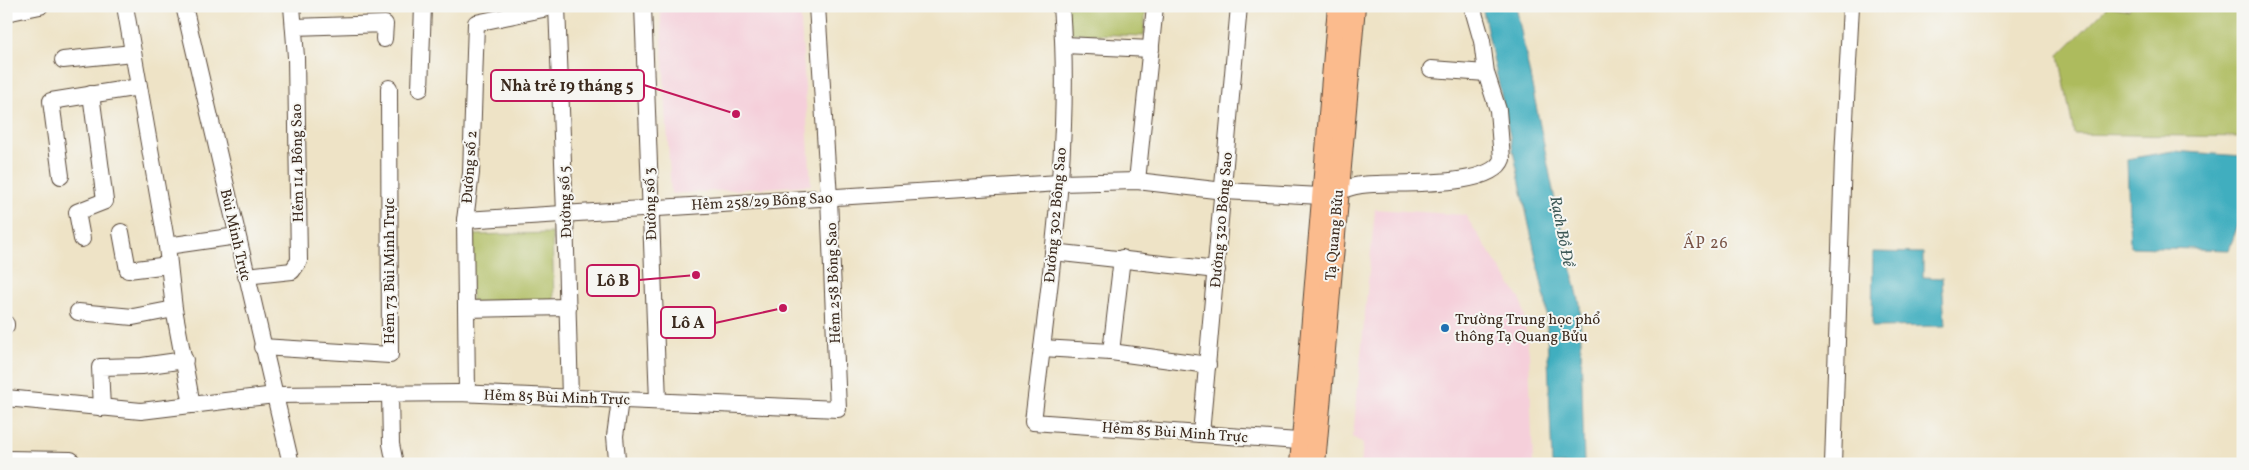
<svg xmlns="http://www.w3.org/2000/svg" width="2249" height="470" viewBox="0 0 2249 470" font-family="Vollkorn,serif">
<rect width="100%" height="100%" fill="#f6f6f2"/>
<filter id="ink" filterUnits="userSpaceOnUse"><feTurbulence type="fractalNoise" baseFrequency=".02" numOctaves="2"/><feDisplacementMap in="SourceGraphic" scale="10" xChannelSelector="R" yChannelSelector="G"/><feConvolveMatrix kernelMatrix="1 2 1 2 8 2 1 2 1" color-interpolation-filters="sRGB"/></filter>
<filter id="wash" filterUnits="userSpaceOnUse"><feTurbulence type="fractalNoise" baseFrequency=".0096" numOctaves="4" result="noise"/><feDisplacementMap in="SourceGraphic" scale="20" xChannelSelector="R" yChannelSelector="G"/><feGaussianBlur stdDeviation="1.12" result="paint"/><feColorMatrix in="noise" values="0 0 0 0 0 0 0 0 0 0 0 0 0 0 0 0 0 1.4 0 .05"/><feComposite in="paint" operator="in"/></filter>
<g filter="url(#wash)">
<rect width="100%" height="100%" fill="#eee3c6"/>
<g fill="#f5cfda">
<polygon points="660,6 800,6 811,185 671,194"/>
<polygon points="1375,209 1465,215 1522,302 1529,354 1533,464 1361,464 1363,444 1353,437"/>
</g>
<g fill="#adbb5d" stroke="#74723e">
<polygon points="1065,6 1146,6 1144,36 1067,33"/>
<polygon points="2108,6 2129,10 2130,6 2243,6 2243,137 2074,134 2059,55"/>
<polygon points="552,233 554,301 472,304 470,235"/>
</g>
<g fill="#41aebf" stroke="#3e6c6e">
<polygon points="1482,6 1516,6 1555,200 1580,304 1584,464 1552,464 1546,304"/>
<polygon points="2173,151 2243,156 2243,211 2229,250 2130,247 2127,159"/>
<polygon points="1873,252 1923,253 1923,277 1942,278 1945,326 1872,327"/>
</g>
</g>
<g filter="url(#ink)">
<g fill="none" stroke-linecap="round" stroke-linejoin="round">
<defs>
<g id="minor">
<polyline points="125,6 167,246"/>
<polyline points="184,6 291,464"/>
<polyline points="557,6 565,214 570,398"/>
<polyline points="643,6 658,401"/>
<path d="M1061 6C1072 145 1049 284 1033 422L1312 442"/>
<polyline points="6,13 40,6"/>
<polyline points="294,27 385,24 384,39"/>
<polyline points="1064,45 1151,49"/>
<polyline points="63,60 133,53"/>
<polyline points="1431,69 1486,73"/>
<polyline points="420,89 423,6"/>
<polyline points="61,176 51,101 139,87"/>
<polyline points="1137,181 1155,6"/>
<path d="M1338 191C1346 189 1353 186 1361 185 1390 181 1491 190 1502 159L1498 110 1486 73 1482 41 1472 6"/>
<polyline points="465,220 1060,183 1137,181 1224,191 1321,196"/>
<polyline points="121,232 128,270 169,265"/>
<polyline points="82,239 77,212 105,201 91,94"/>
<polyline points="1053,252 1217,270"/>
<polyline points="246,276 292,271 299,261 296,57 292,6"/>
<polyline points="466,309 568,307"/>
<polyline points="78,312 133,317 174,309"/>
<polyline points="6,324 6,326"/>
<polyline points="262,347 390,355 389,88"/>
<polyline points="1042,348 1111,352 1208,365"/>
<polyline points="1111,352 1122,258"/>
<polyline points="467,393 465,220 471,173 476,23 557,6"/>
<polyline points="390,394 391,444 395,464"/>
<polyline points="6,398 141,411 275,395 458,393 838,409 829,198 817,6"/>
<polyline points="192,405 174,309 167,246 237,236"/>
<polyline points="102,408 100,367 142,366 185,360"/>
<polyline points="1201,434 1239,6"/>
<polyline points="6,459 71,460"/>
<polyline points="617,459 615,436 620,400"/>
<polyline points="1833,464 1843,157 1851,6"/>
</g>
<g id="major">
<polyline points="1300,464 1338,6"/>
<polyline points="1315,464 1355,6"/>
</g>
</defs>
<use href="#minor" stroke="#564637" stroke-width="18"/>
<use href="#major" stroke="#564637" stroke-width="22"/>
<use href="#minor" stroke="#fff" stroke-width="16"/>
<use href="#major" stroke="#fbbb8d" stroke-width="20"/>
</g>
</g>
<circle fill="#1f6fb2" stroke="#f6f6f2" stroke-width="2" cx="1445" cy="328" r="5"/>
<g text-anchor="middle" stroke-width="4" stroke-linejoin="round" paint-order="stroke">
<g font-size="15" fill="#3b2a1e" stroke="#f6f6f2">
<text transform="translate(297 163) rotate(-91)" y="5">Hẻm 114 Bông Sao</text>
<text transform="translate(469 167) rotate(-86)" y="5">Đường số 2</text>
<text transform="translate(762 201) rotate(-3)" y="5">Hẻm 258/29 Bông Sao</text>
<text transform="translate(565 202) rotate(-92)" y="5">Đường số 5</text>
<text transform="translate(650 204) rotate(-92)" y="5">Đường số 3</text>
<text transform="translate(1055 215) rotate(-85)" y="5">Đường 302 Bông Sao</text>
<text transform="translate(1221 220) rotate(-85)" y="5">Đường 320 Bông Sao</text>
<text transform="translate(236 235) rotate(77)" y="5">Bùi Minh Trực</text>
<text transform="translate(1334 235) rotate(-85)" y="5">Tạ Quang Bửu</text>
<text transform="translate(389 271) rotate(-90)" y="5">Hẻm 73 Bùi Minh Trực</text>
<text transform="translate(833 283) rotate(-92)" y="5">Hẻm 258 Bông Sao</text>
<text transform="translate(557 397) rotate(2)" y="5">Hẻm 85 Bùi Minh Trực</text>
<text transform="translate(1175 432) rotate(4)" y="5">Hẻm 85 Bùi Minh Trực</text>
</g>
<g font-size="15" fill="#3b2a1e" stroke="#f6f6f2" text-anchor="start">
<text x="1455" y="324">Trường Trung học phổ<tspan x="1455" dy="17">thông Tạ Quang Bửu</tspan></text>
</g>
<g font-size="16" font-style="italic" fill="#3d5856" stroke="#f6f6f2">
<text transform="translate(1563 231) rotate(79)" y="6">Rạch Bồ Đề</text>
</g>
<g font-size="16" letter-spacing="1" fill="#795346" stroke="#f6f6f2">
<text x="1706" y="248">ẤP 26</text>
</g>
</g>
<path fill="none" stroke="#c2185b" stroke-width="2" d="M736 114L644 85M696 275L639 280M783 308L715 323"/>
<g fill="#c2185b" stroke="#f6f6f2" stroke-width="2">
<circle cx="736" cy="114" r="5"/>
<circle cx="696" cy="275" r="5"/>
<circle cx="783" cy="308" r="5"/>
</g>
<g fill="#f6f6f2" stroke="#c2185b" stroke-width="2">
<rect x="491" y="70" width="153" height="31" rx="5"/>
<rect x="587" y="265" width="52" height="31" rx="5"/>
<rect x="661" y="307" width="54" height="31" rx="5"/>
</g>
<g font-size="16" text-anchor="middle" font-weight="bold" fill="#3b2a1e">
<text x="567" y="91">Nhà trẻ 19 tháng 5</text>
<text x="613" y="286">Lô B</text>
<text x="688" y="328">Lô A</text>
</g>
<rect width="2249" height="470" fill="none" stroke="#f6f6f2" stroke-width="25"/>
</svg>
